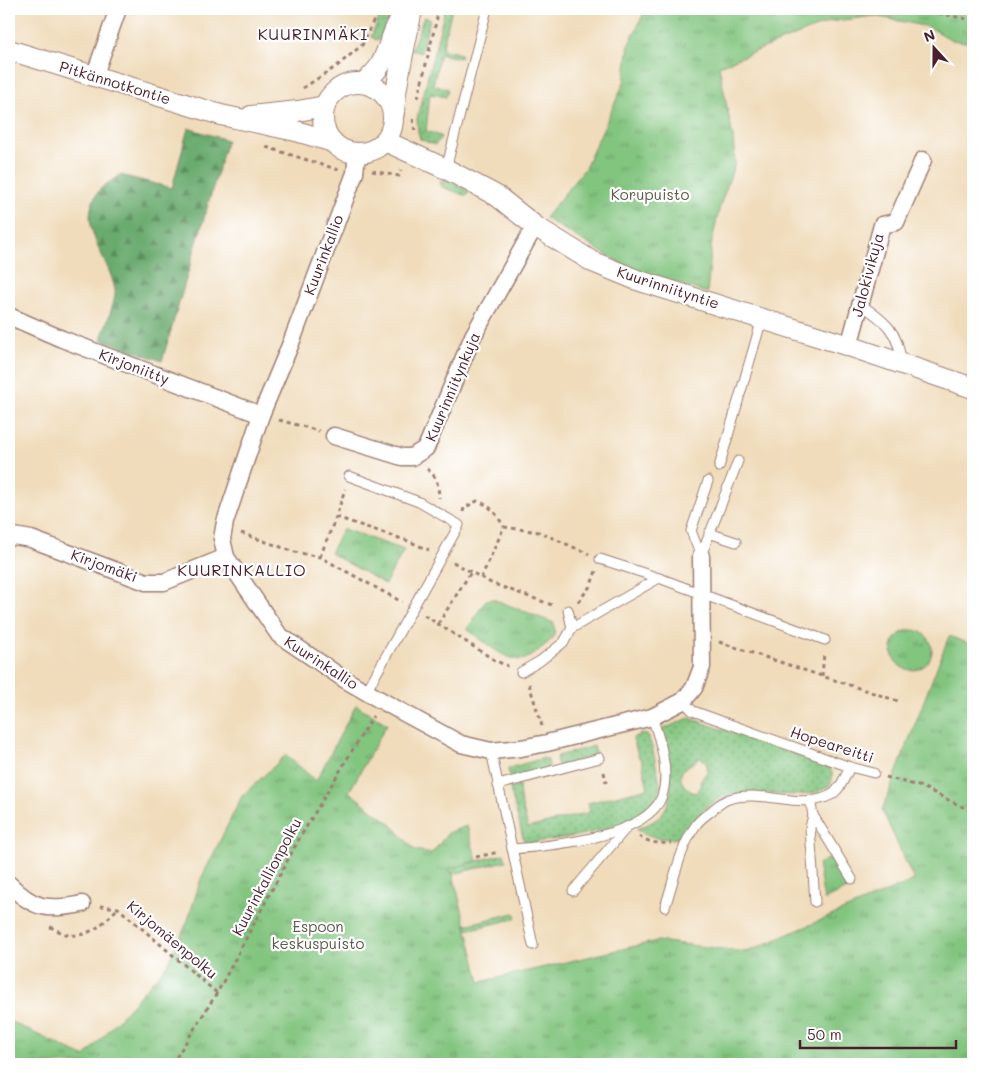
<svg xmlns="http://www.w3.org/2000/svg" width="982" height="1073" viewBox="0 0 982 1073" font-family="Mali,sans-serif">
<defs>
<pattern id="grass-dots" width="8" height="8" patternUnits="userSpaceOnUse" patternTransform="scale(1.25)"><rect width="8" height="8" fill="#82c57f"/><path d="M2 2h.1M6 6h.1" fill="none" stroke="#6c9f68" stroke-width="1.8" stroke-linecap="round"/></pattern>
<pattern id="forest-firs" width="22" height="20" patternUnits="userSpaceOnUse" patternTransform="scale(1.25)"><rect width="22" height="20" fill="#69aa6e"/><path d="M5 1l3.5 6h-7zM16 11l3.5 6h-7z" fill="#588a5b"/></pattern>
<pattern id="park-tufts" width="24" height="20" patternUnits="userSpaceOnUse" patternTransform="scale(1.25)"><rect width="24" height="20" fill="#82c57f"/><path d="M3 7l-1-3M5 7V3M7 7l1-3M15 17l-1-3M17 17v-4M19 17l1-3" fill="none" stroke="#6c9f68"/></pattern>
</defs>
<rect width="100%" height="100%" fill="#fff"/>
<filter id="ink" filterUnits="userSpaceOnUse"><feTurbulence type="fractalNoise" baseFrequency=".02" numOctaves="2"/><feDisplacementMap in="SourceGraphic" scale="10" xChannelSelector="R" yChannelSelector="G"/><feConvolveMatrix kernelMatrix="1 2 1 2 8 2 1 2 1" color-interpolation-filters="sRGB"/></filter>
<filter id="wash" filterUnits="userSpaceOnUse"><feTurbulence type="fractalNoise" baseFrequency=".0096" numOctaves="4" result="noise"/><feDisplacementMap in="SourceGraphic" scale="20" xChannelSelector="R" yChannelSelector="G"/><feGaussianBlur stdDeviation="1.12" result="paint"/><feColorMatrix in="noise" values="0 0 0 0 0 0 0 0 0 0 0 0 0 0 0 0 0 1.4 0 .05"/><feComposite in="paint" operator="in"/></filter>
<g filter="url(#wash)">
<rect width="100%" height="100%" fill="#f0dcbb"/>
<g fill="url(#grass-dots)" stroke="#667255" fill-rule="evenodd">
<polygon points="383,9 393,9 379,41 371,37"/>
<polygon points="445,9 452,9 442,49 461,54 460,58 440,54 433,85 448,89 446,97 430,94 426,131 441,136 440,140 434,145 420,139 418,131 417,119"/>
<polygon points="424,17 430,19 421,53 411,50"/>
<polygon points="445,179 468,191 469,193 467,195 464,195 442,187 440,182"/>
<path d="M689 718 825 764C833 769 834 776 830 785 797 810 747 777 712 803 699 812 691 826 682 838 663 840 653 839 636 829 644 826 654 822 660 816 680 794 666 759 661 735L663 729ZM700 757 706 762 708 770 700 782 701 787 695 793C686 790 675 778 684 769 689 764 696 762 700 757Z"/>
<path d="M641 734 647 735C652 744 654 755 656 765 658 774 662 786 658 795 644 830 559 839 527 843L524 841 510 789 519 785 520 798 528 828 590 812 588 803 648 788 641 758H639L633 739 634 737Z"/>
<path d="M594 746 596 755 559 766C556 763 556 759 557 756Z"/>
<polygon points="544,758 548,760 549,766 548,768 513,778 510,776 508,770 509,768"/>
<polygon points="504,854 506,861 453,874 447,869"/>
<polygon points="514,913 516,917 514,919 467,930 465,925"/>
</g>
<path fill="url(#forest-firs)" stroke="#5a644c" d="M188 128 227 140 162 361 101 339C104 329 117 298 115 290 109 256 75 226 98 192 103 185 113 180 120 175L172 188Z"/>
<g fill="url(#park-tufts)" stroke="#667255">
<polygon points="646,9 973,9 973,43 952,40 929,27 874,16 829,22 719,66 733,137 735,163 720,206 712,241 707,293 627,267 545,218 585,168 624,83 629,44"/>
<polygon points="343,529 404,550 385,584 330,553"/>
<path d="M493 599 554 623C556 638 553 639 541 648 536 653 528 659 521 660 505 661 480 638 467 629L486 600Z"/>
<circle cx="912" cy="650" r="20"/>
<polygon points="949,636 973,645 973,1064 9,1064 9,1021 85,1057 167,965 187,923 201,879 242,796 286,755 316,781 356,705 387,724 349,792 391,824 415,850 432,853 449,832 467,826 477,861 447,869 453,874 480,982 657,941 747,952 914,880 882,810"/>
<polygon points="832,857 850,887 824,900 818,864"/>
</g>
</g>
<g filter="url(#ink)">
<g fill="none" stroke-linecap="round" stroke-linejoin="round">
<defs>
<g id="service">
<polyline points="446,169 487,9"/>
<path d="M860 304C884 320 900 332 901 364"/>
<polyline points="719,467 762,319"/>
<polyline points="349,476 419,502 459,525 366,692"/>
<polyline points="709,533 736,542"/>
<polyline points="701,556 738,461"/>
<polyline points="701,556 691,531 708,481"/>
<polyline points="600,559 659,578 825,640"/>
<polyline points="568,610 572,628"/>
<polyline points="521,672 540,661 564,642 572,628 659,578"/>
<polyline points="683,701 693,711 850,767 874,773"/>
<polyline points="491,751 533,945"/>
<polyline points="498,785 600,758"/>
<polyline points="810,800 813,815 852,879"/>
<polyline points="813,815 810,828 815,902"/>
<path d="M512 849C549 846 647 838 662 796 670 771 660 740 652 717"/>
<polyline points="573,891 627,827"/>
<path d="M665 907C673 883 681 845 696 825 699 820 705 816 710 812 715 808 722 801 729 799 761 788 801 811 831 795 840 790 845 777 850 767"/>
</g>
<g id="minor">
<polyline points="94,77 118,9"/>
<polyline points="357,153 355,173 291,343 261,415 225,522 222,539 226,557 279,635 344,679 382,701 461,744 491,751 521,748 547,743 652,717 683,701 694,688 702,667 701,556"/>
<polyline points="9,316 62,339 261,415"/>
<polyline points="849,346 882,225 896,222 923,160"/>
<polyline points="334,436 402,457 412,457 426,448 473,336 535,226"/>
<polyline points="9,538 14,536 31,539 146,582 164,582 226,557"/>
<path d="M9 884C33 909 48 911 82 904"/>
</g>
<g id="tertiary">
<polyline points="9,50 221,115 296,131 333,142"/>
<circle cx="358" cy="118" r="35"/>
<path d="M363 83C383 68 383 59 392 37 395 28 401 18 405 9"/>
<path d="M394 113C396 78 406 44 412 9"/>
<polyline points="251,116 298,111 325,106"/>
<polyline points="385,141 446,169 497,196 535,226 593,262 637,280 849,346 973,388"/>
</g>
</defs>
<use href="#service" stroke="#9d7e73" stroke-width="11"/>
<use href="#minor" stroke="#9d7e73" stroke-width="19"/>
<use href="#tertiary" stroke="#9d7e73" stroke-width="22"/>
<g stroke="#9d7e73" stroke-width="3" stroke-dasharray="4 4" stroke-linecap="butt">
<polyline points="915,9 973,20"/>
<polyline points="303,88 337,66 362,45 379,9"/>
<polyline points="418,98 439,9"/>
<polyline points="413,119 415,132"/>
<polyline points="266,147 339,170"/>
<polyline points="372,171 399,176 401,170"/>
<polyline points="279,420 319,431"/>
<path d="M427 469C438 477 438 485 439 498"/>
<path d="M463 512 464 508 477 501C491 505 497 515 504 527"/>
<polyline points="336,517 408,541 429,550"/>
<polyline points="241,533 295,552 320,557 402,602"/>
<polyline points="320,557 336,517 345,489"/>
<polyline points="453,562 491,583 555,606"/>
<polyline points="481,578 504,527 539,532 589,554"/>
<polyline points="578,602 591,585 596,571"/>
<polyline points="424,615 496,661 508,666"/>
<polyline points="438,624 471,572"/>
<polyline points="719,642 901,702"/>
<polyline points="822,676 824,653"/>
<polyline points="529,684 542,726"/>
<polyline points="604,772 606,783"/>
<polyline points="886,777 922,787 973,812"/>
<path d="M639 836C649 843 659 844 671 843"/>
<polyline points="476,857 499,852"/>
<polyline points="100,906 118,908 217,993"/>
<path d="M50 927C56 929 63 934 69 935 90 938 106 921 118 908"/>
<polyline points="172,1064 217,993 299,839 373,716"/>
</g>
<use href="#service" stroke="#fff" stroke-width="9"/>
<use href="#minor" stroke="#fff" stroke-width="16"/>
<use href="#tertiary" stroke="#fff" stroke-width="20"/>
</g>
</g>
<g text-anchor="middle" stroke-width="4.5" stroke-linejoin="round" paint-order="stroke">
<g font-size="15" fill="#4a1f2b" stroke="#fff">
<text transform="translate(115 83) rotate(17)" y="5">Pitkännotkontie</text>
<text transform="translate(324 255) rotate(-69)" y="5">Kuurinkallio</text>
<text transform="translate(868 275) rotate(-75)" y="5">Jalokivikuja</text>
<text transform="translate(668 288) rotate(18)" y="5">Kuurinniityntie</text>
<text transform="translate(134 367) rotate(21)" y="5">Kirjoniitty</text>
<text transform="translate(453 387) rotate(-67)" y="5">Kuurinniitynkuja</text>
<text transform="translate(104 566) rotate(20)" y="5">Kirjomäki</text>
<text transform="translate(321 663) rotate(33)" y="5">Kuurinkallio</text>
<text transform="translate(832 745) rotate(18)" y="5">Hopeareitti</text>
<text transform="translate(267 877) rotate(-62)" y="5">Kuurinkallionpolku</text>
<text transform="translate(172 940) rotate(40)" y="5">Kirjomäenpolku</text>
</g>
<g font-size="15" fill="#5e5948" stroke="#fff">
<text x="650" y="200">Korupuisto</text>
<text x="318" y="932">Espoon<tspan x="318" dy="17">keskuspuisto</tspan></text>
</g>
<g font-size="16" letter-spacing="1" fill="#4a1f2b" stroke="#fff">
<text x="313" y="40">KUURINMÄKI</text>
<text x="242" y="576">KUURINKALLIO</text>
</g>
</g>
<rect width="982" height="1073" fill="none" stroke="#fff" stroke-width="30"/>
<g transform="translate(934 48) rotate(339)" stroke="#ffffff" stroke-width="4" paint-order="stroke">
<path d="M0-4L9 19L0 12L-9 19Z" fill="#4a1f2b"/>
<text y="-8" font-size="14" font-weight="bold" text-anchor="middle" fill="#4a1f2b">N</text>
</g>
<path d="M800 1040v8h156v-8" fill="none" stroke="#4a1f2b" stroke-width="2.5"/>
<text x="807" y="1040" font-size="15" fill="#4a1f2b" stroke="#ffffff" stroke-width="4" paint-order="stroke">50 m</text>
</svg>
